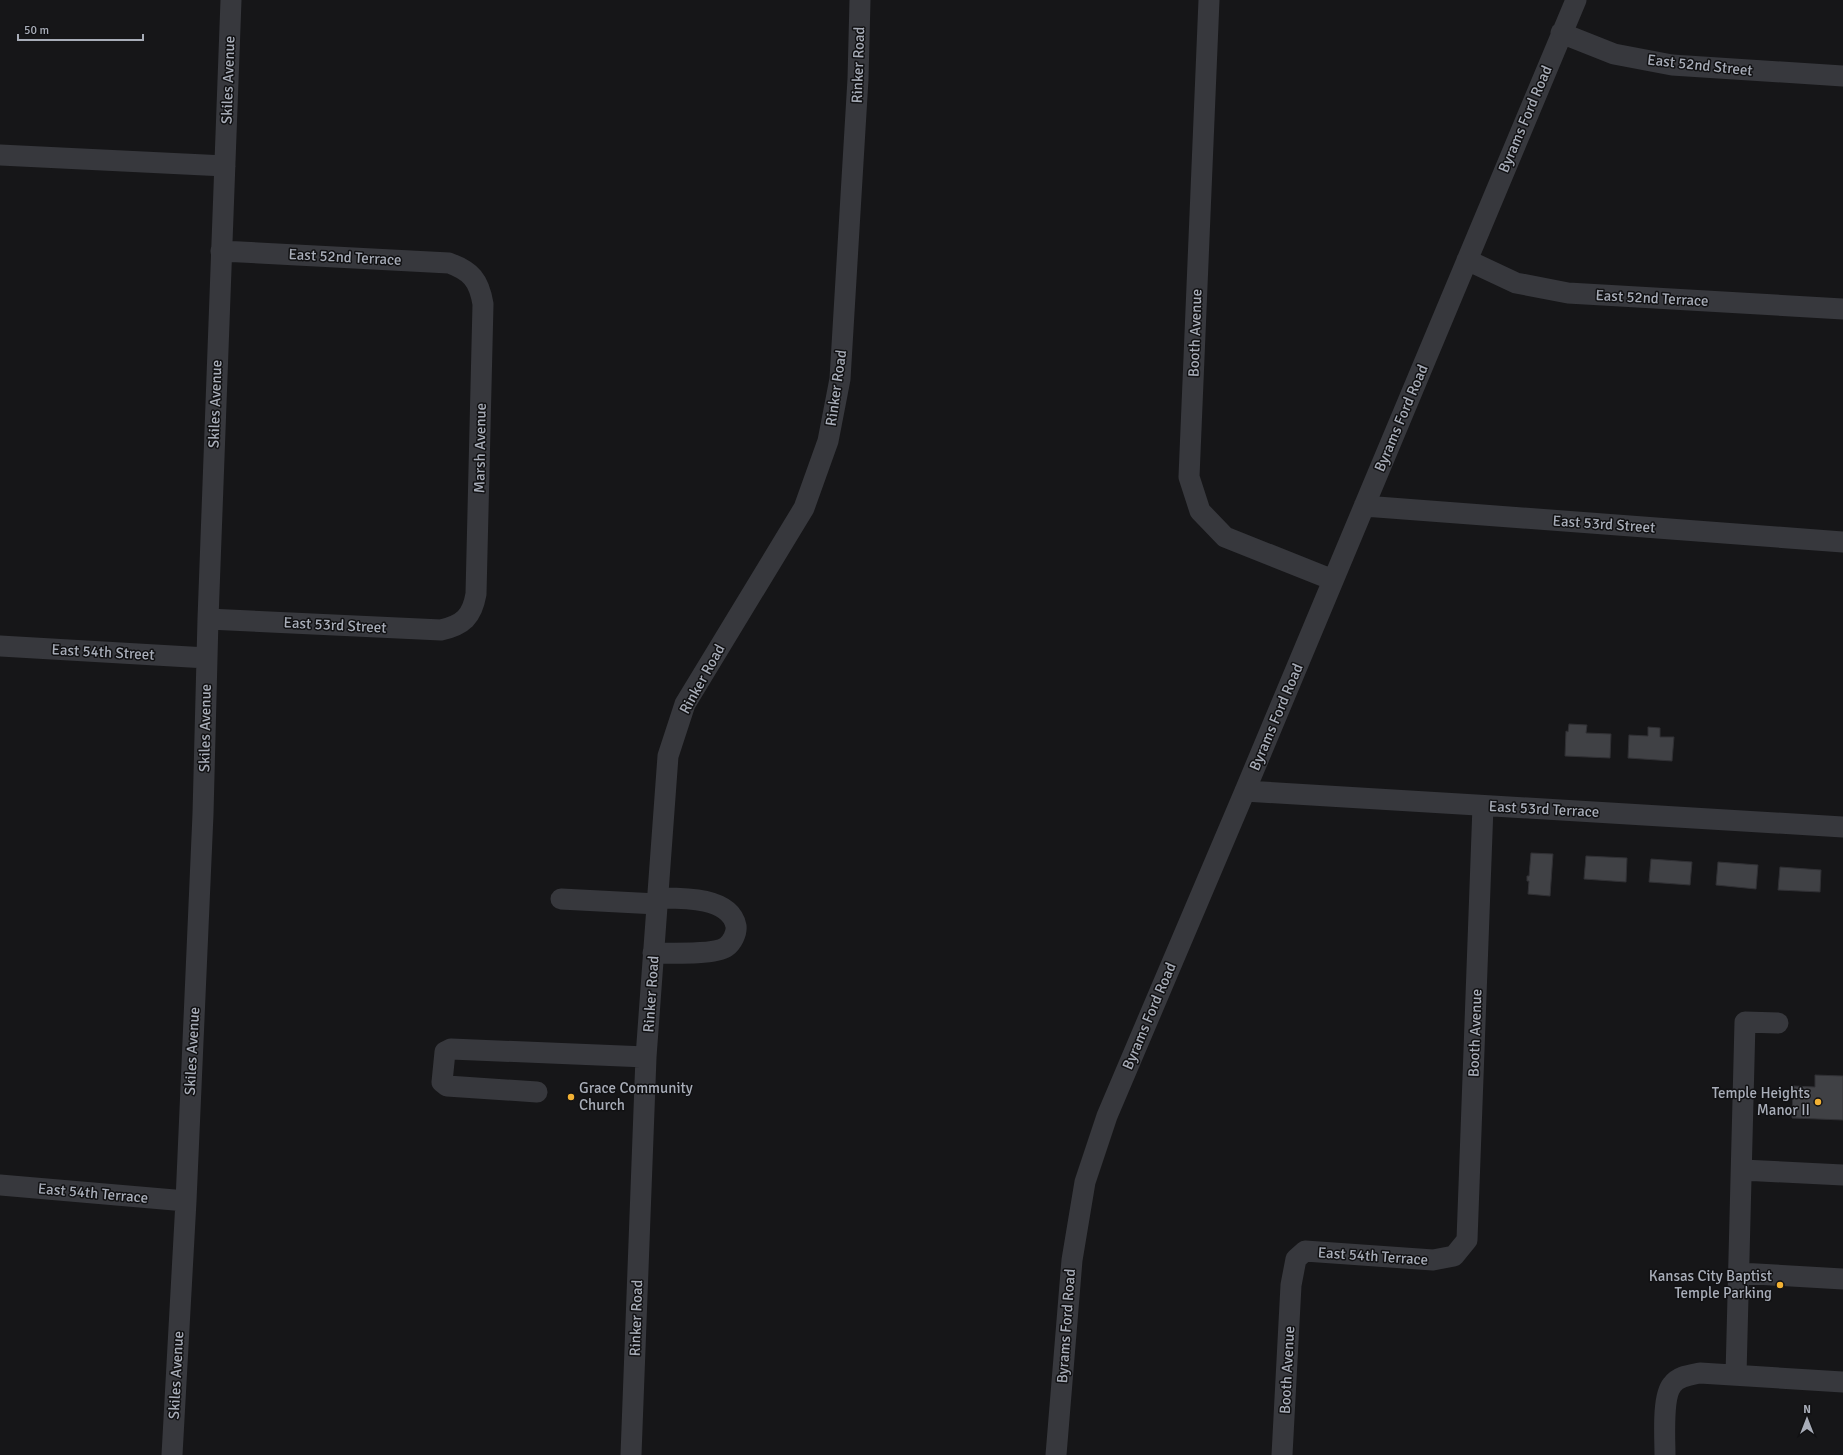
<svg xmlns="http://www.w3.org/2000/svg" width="1843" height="1455" viewBox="0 0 1843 1455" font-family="Signika,sans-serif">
<rect width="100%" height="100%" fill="#161618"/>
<path fill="#404145" stroke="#303034" d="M 1569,724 L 1587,725 L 1586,733 L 1611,734 L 1610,758 L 1565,756 L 1566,731 L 1568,732 Z
M 1648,727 L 1660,728 L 1660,737 L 1674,737 L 1672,761 L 1628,758 L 1629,735 L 1648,736 Z
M 1531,853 L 1553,854 L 1550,896 L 1528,894 L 1529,881 L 1527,881 L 1527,876 L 1529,876 Z
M 1586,856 L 1627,858 L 1626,882 L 1584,879 Z
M 1651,859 L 1692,862 L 1690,885 L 1649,882 Z
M 1718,862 L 1758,865 L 1756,889 L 1716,885 Z
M 1780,867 L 1821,870 L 1820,892 L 1778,890 Z
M 1815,1075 L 1843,1076 L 1843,1120 L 1792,1118 L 1793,1086 L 1815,1087 Z"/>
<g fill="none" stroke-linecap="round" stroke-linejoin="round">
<path stroke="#37383d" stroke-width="21" d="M 1209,0 L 1189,477 L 1200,511 L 1225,537 L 1333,580
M 1561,33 L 1614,54 L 1672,65 L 1843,76
M 0,155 L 225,166
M 1467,260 L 1516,283 L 1568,293 L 1843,309
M 1364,506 L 1843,542
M 208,619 L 441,630 C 463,625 472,617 476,594 L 483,304 C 479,280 471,271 449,263 L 221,251
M 0,646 L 207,658
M 1245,791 L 1843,827
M 561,899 L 657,904
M 653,953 C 669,953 715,955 726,947 C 732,943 737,933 736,926 C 730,896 679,898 657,898
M 537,1092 L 447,1086 L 442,1082 L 445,1052 L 451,1049 L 646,1057
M 1742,1170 L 1843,1175
M 0,1185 L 186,1201
M 1739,1273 L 1843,1279
M 1736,1375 L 1745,1022 L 1778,1023
M 172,1455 L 186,1201 L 203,814 L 208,619 L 231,0
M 631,1455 L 646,1057 L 668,756 L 685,704 L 804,508 L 828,441 L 840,379 L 858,79 L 860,0
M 1056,1455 L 1072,1260 L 1085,1182 L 1107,1116 L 1245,791 L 1576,0
M 1282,1455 L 1291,1285 L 1296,1259 L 1305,1251 L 1433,1260 L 1454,1256 L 1467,1240 L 1483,806
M 1665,1455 C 1665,1438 1662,1397 1672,1385 C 1678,1376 1690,1375 1700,1373 L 1843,1382"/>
</g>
<g fill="#f2b134" stroke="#111113" stroke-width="1.5">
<circle cx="571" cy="1097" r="4"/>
<circle cx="1818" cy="1102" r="4"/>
<circle cx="1780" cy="1285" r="4"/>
</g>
<g text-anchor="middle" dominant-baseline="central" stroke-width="3" stroke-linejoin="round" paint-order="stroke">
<g font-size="15" fill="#a8adb8" stroke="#111113">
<text transform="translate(858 65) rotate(-88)">Rinker Road</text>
<text transform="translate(1700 65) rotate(6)">East 52nd Street</text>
<text transform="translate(228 80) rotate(-88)">Skiles Avenue</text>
<text transform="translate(1525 119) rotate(-67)">Byrams Ford Road</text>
<text transform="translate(345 257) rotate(3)">East 52nd Terrace</text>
<text transform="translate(1652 298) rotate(3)">East 52nd Terrace</text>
<text transform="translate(1195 333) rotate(-88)">Booth Avenue</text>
<text transform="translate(836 388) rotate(-82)">Rinker Road</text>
<text transform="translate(215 404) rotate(-88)">Skiles Avenue</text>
<text transform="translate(1401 418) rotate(-67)">Byrams Ford Road</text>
<text transform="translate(480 448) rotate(-89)">Marsh Avenue</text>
<text transform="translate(1604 524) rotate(4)">East 53rd Street</text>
<text transform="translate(335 625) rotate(3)">East 53rd Street</text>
<text transform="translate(103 652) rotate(3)">East 54th Street</text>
<text transform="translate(702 679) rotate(-61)">Rinker Road</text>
<text transform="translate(1276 717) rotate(-67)">Byrams Ford Road</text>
<text transform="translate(205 728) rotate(-89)">Skiles Avenue</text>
<text transform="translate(1544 809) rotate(3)">East 53rd Terrace</text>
<text transform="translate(651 994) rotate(-86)">Rinker Road</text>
<text transform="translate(1149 1016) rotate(-67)">Byrams Ford Road</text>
<text transform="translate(1475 1033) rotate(-88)">Booth Avenue</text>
<text transform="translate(192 1051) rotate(-87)">Skiles Avenue</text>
<text transform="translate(93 1193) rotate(5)">East 54th Terrace</text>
<text transform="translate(1373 1256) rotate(4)">East 54th Terrace</text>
<text transform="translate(636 1318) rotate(-88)">Rinker Road</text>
<text transform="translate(1066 1326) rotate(-86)">Byrams Ford Road</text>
<text transform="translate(1287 1370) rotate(-87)">Booth Avenue</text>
<text transform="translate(176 1375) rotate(-87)">Skiles Avenue</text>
</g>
<g font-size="15" fill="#a8adb8" stroke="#111113" text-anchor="end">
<text x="579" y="1088" text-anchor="start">Grace Community<tspan x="579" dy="17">Church</tspan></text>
<text x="1810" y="1093">Temple Heights<tspan x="1810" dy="17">Manor II</tspan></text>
<text x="1772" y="1276">Kansas City Baptist<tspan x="1772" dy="17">Temple Parking</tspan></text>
</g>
</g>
<g transform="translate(1807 1419)" stroke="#111113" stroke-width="3" paint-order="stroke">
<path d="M0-3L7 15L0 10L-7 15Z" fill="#a8adb8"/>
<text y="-6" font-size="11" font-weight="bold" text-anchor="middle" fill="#a8adb8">N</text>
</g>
<path d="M18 34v6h125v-6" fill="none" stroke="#a8adb8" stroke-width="2"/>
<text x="24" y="34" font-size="12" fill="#a8adb8" stroke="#111113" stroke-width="3" paint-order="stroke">50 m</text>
</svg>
